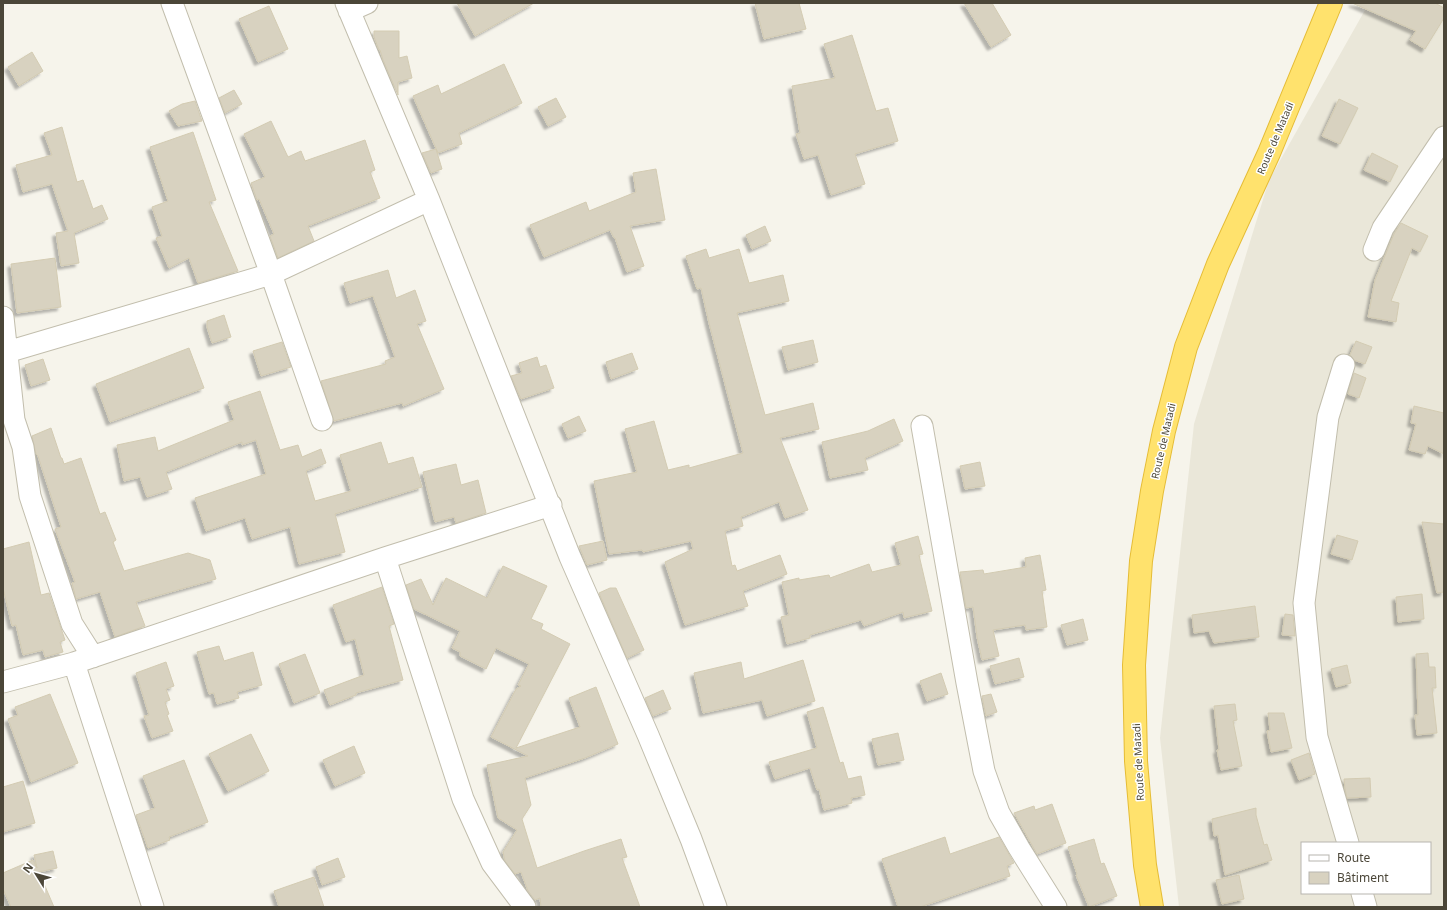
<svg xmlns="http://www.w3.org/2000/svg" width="1447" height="910" viewBox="0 0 1447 910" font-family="'Noto Sans',sans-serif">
<defs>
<filter id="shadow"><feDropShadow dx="-3.5" dy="3.5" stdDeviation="1" flood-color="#0004"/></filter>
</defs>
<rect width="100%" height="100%" fill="#f6f4eb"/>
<path fill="#eae7d9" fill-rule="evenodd" d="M 1369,3 L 1444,3 L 1444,907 L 1179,907 L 1160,738 L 1194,424 L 1269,180 ZM 1302,843 L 1430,843 L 1430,893 L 1302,893 Z"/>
<path fill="#d8d2c0" stroke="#d3cbb2" filter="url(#shadow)" d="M 457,3 L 534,3 L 475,36 Z
M 755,3 L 799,3 L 806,29 L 764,39 Z
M 964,3 L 992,3 L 1011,35 L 991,47 Z
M 1352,3 L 1435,3 L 1444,8 L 1444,18 L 1425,49 L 1410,40 L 1416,31 Z
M 269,6 L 288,49 L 258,62 L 239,19 Z
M 374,31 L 399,31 L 399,58 L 407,56 L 412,78 L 398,82 L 398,95 L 383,60 L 380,50 L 379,50 L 374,37 Z
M 852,35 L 876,111 L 888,108 L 898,141 L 855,154 L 865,184 L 831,195 L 818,155 L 804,159 L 796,134 L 800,133 L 792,86 L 835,78 L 824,44 Z
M 32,52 L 43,71 L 19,86 L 8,67 Z
M 504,64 L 522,103 L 459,133 L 462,144 L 438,153 L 413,96 L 438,85 L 441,94 Z
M 234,90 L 242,104 L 225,113 L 219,98 Z
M 556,98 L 566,117 L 548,126 L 538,107 Z
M 1339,99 L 1358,108 L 1340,144 L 1322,136 Z
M 195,101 L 202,121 L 178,126 L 169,111 L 182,104 Z
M 271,121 L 288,157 L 301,151 L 305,161 L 365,140 L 375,170 L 370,172 L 380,198 L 308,226 L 314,241 L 278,258 L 270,236 L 274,234 L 259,199 L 257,200 L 251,183 L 265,177 L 244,134 Z
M 62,127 L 77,182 L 83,180 L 93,209 L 102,205 L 108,219 L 74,233 L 79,263 L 61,266 L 56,233 L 68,231 L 52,184 L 23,192 L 16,165 L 52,155 L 44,133 Z
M 193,132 L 216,200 L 209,202 L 238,271 L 198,283 L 189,258 L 169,268 L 156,238 L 162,236 L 152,207 L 168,201 L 150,147 Z
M 436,149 L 442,169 L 431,173 L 422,153 Z
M 1372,153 L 1398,166 L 1390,182 L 1364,170 Z
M 656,169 L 665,220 L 630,226 L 644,266 L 627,272 L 615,238 L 614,238 L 610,230 L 544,257 L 530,225 L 586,202 L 589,211 L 636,192 L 633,173 Z
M 1401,223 L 1428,236 L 1420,252 L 1412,248 L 1391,301 L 1399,303 L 1396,322 L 1368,317 L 1375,280 L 1394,234 Z
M 765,226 L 771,241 L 752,249 L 746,235 Z
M 706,249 L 709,258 L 739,249 L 749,283 L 783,275 L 789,301 L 737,313 L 765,415 L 813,403 L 819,429 L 780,438 L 808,510 L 785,518 L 779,502 L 741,517 L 743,526 L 725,531 L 732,566 L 735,565 L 737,571 L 780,555 L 787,574 L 743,591 L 748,606 L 685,625 L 665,562 L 693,549 L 691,541 L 643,552 L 642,550 L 609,554 L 594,481 L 637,472 L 625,429 L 654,421 L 668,470 L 689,465 L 689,468 L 743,453 L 709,323 L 701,288 L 697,289 L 686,256 Z
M 55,258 L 61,307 L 17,313 L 11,264 Z
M 388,270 L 396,298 L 415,290 L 426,321 L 417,324 L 444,389 L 403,406 L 402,403 L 334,421 L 321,381 L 386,364 L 385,361 L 395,357 L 373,296 L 350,303 L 344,283 Z
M 224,315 L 231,337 L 212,343 L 207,327 L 207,321 Z
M 813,340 L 818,362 L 788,370 L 782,347 Z
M 1356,341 L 1372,347 L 1365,364 L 1354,360 L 1350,355 Z
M 282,342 L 291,367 L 261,376 L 253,351 Z
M 189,348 L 204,388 L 110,422 L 96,384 Z
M 632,353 L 638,369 L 611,379 L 606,362 Z
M 537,357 L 540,367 L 546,365 L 554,388 L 521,399 L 511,376 L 522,373 L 519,363 Z
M 43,359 L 50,380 L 31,386 L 25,365 Z
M 1354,373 L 1366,378 L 1359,398 L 1348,394 Z
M 260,391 L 280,450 L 298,445 L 302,457 L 321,449 L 326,463 L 306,471 L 315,501 L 351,491 L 340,455 L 381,442 L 388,464 L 413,457 L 422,487 L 335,514 L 345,552 L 299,564 L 290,527 L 252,539 L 245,518 L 206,531 L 195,498 L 266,474 L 256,440 L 242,445 L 242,442 L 166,472 L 172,489 L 147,497 L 140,477 L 124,481 L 117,445 L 155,437 L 158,451 L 234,420 L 228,402 Z
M 1414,406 L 1444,413 L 1444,454 L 1428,446 L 1425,454 L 1409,450 L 1416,424 L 1411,423 Z
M 579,416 L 586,431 L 568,438 L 562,424 Z
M 894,419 L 903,441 L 865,458 L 868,470 L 830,478 L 822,442 L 868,431 Z
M 51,428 L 61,458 L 62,458 L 64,464 L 81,458 L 100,514 L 105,512 L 116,540 L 113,542 L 124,571 L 188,553 L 210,560 L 216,579 L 136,602 L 145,626 L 115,637 L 100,592 L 76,599 L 72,583 L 75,582 L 55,529 L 61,527 L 38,456 L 36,454 L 32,436 Z
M 980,462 L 985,486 L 965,489 L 960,466 Z
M 456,464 L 461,485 L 478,480 L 486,513 L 456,523 L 454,517 L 435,522 L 423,472 Z
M 1422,522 L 1444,524 L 1444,592 L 1437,593 Z
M 1337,535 L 1358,541 L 1352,560 L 1331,554 Z
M 918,536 L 923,554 L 919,555 L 932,611 L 904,618 L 903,612 L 864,626 L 861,620 L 810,635 L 810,638 L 787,644 L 781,617 L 789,615 L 782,582 L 799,578 L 799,580 L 829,575 L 830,578 L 869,564 L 872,572 L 901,565 L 895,543 Z
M 603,541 L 607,560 L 587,565 L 579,546 Z
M 29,542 L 41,595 L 49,593 L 65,640 L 60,642 L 63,652 L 45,657 L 43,650 L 23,655 L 16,625 L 12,626 L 3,588 L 3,549 Z
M 1040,555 L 1046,590 L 1042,591 L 1047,627 L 1026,630 L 1025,625 L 993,630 L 999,656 L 982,660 L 977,637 L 973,607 L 966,608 L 960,572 L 983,570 L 984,574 L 1026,567 L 1025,558 Z
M 503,566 L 547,586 L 531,619 L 543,624 L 541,629 L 570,644 L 516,748 L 580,727 L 569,698 L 596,687 L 618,744 L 585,758 L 525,778 L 531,805 L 522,819 L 537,868 L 584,851 L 621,839 L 627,857 L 622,858 L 640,907 L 541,907 L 540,898 L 535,900 L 528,891 L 521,872 L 515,874 L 505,861 L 503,852 L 517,830 L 498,818 L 487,765 L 528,756 L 491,737 L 516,689 L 521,686 L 518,685 L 529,664 L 496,648 L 486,669 L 460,656 L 460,652 L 452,648 L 460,631 L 414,609 L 406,585 L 421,579 L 433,605 L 446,578 L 487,598 Z
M 382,587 L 394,624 L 389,626 L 403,680 L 356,693 L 356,695 L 330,705 L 324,690 L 364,675 L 355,639 L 346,642 L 333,605 Z
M 610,588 L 616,588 L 644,650 L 627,658 L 599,593 Z
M 1422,594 L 1424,619 L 1398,622 L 1396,597 Z
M 1255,606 L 1259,637 L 1214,643 L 1209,631 L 1194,633 L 1192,615 Z
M 1285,614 L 1293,615 L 1295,636 L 1282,635 Z
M 1083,619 L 1088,640 L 1067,645 L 1061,625 Z
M 219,646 L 224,661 L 253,652 L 262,685 L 237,692 L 239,698 L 217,704 L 214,693 L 209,694 L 197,652 Z
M 1428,653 L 1429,667 L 1435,667 L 1436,688 L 1432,688 L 1437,733 L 1417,735 L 1415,715 L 1418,715 L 1416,654 Z
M 305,654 L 320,693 L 294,703 L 279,664 Z
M 1019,658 L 1024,677 L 995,684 L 990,666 Z
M 803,660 L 815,701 L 767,716 L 762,700 L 703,713 L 694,673 L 741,662 L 744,679 Z
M 166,662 L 174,686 L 166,689 L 170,700 L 165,702 L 169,714 L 167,715 L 173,731 L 152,738 L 144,716 L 149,715 L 136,673 Z
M 1347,665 L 1351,683 L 1336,687 L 1331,669 Z
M 941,673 L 948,694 L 927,701 L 920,681 Z
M 663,690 L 671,709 L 653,716 L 645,698 Z
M 50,694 L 78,763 L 31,782 L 8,719 L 18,715 L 15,707 Z
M 991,694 L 997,712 L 986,716 L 982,696 Z
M 1235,704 L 1237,720 L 1233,721 L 1242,766 L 1221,770 L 1217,750 L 1219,750 L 1214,706 Z
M 823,707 L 840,763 L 843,762 L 848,779 L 861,776 L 865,795 L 851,798 L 852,803 L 824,810 L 819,789 L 817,790 L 810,768 L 775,779 L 769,762 L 817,748 L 807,712 Z
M 1268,713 L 1284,713 L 1292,748 L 1271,752 L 1267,731 L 1270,730 Z
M 898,733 L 904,760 L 878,765 L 872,739 Z
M 251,734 L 269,771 L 228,791 L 209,754 Z
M 354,746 L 365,773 L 335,786 L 323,760 Z
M 1309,753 L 1315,774 L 1299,780 L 1291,760 Z
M 184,760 L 208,822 L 169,837 L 170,840 L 148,848 L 136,815 L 155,808 L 143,776 Z
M 1370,778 L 1371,797 L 1347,798 L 1345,789 L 1344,779 Z
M 23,781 L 35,823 L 3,832 L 3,787 Z
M 1052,804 L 1066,843 L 1037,854 L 1014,813 L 1034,806 L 1035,810 Z
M 1256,808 L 1256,815 L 1264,845 L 1267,844 L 1272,860 L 1225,875 L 1218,835 L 1214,836 L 1212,819 Z
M 945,837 L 950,854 L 999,837 L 1014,863 L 1007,866 L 1010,876 L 920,907 L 898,907 L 882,859 Z
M 1094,839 L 1101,864 L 1104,863 L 1117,896 L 1089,907 L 1076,875 L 1077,874 L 1068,847 Z
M 53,851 L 57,868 L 39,872 L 54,907 L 11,907 L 3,889 L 3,873 L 33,860 L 37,868 L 34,855 Z
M 338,858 L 345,877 L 322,885 L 316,867 Z
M 1239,875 L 1244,899 L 1222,904 L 1216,880 Z
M 314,877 L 324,907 L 279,907 L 274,891 Z"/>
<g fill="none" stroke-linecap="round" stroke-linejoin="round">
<defs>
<path id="street" d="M 172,3 L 271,274 L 322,420
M 346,3 L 429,200 L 570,557 L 648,735 L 691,839 L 716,907
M 349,11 L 367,3
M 1374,250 L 1383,228 L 1444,137
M 3,317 L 14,420 L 23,447 L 30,496 L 72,624 L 93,657
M 7,352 L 271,274 L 429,200
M 1344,365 L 1328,417 L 1304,603 L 1317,737 L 1348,843
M 922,426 L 967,683 L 984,771 L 999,813 L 1019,848 L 1056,907
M 385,558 L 463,799 L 492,863 L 525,907
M 74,663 L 153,907
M 3,682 L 74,663 L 385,558 L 551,505
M 1362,893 L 1366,907"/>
<path id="highway" d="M 1152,907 L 1145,865 L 1136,761 L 1134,665 L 1141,561 L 1152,491 L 1164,431 L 1186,347 L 1218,264 L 1269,153 L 1331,3"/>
</defs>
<use href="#street" stroke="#c2bead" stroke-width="23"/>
<use href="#highway" stroke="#e5bc36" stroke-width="24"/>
<use href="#street" stroke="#fff" stroke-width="21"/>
<use href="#highway" stroke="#ffe26d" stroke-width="22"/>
</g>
<g text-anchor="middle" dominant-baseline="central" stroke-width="3" stroke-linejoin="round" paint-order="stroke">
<g font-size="10" fill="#4b4638" stroke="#fff">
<text transform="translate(1275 138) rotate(-67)">Route de Matadi</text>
<text transform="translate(1163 441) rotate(-77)">Route de Matadi</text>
<text transform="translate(1138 762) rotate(-93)">Route de Matadi</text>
</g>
</g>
<rect width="1447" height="910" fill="none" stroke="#4b4638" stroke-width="8"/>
<rect x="1301" y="842" width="130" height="52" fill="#ffffff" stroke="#b7b5af"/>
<rect x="1309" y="855" width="20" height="6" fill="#ffffff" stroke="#b7b5af"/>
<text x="1337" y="862" font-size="12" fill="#4b4638">Route</text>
<rect x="1309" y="872" width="20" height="12" fill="#d8d2c0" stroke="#b7b5af"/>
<text x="1337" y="882" font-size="12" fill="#4b4638">Bâtiment</text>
<g transform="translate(36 874) rotate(307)" stroke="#ffffff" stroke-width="3" paint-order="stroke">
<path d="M0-3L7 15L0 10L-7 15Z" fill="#4b4638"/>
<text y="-6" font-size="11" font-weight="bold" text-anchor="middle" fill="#4b4638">N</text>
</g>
</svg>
